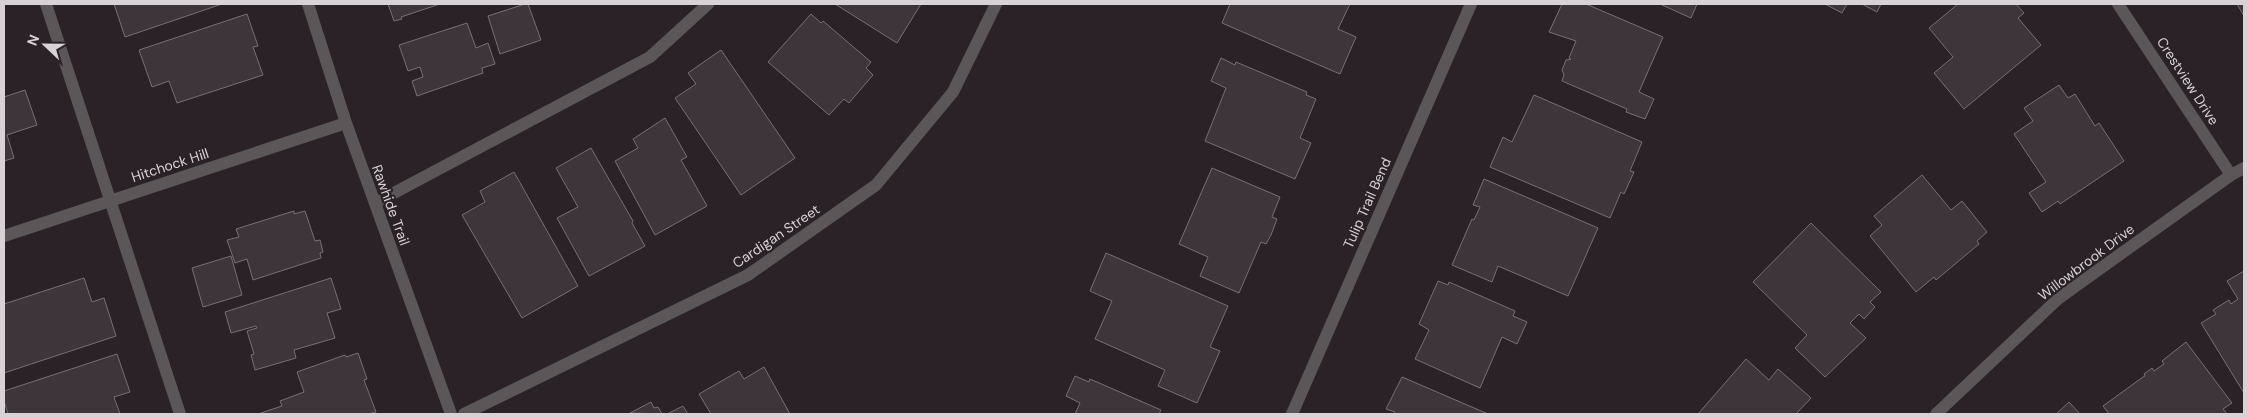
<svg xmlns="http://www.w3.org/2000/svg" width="2248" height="418" viewBox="0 0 2248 418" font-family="'DM Sans',sans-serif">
<rect width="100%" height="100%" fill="#2a2227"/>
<path fill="#3e353b" stroke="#786f75" d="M 114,4 L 222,4 L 125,37 Z
M 388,4 L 440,4 L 401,17 L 402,19 L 394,21 Z
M 525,4 L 528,4 L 541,40 L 500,54 L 488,16 Z
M 835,4 L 921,4 L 897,43 Z
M 1230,4 L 1350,4 L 1338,29 L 1356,37 L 1340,74 L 1222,23 Z
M 1562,4 L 1586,4 L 1663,37 L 1639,92 L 1654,99 L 1645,119 L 1626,112 L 1627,109 L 1562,81 L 1564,75 L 1562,70 L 1566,60 L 1571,59 L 1569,58 L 1576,41 L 1549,32 Z
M 1660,4 L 1697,4 L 1691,18 Z
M 1825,4 L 1847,4 L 1842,13 Z
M 1862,4 L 1881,4 L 1877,12 Z
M 1958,4 L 2016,4 L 2024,13 L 2018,18 L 2041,45 L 1964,109 L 1934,73 L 1953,57 L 1929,28 Z
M 2237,4 L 2244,4 L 2244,16 Z
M 247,14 L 258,46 L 253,47 L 263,75 L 177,103 L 169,81 L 152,87 L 139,50 Z
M 811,14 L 821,23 L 823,21 L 871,62 L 866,68 L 873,75 L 849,103 L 844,99 L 829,115 L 768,62 Z
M 467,23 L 476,48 L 488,43 L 495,64 L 482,68 L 483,73 L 417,96 L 412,81 L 423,77 L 420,67 L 408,71 L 399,45 Z
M 721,50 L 795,158 L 741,195 L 675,98 L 696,84 L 688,73 Z
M 1221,58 L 1235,65 L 1236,62 L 1307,92 L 1306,95 L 1316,99 L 1300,138 L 1311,143 L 1295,179 L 1205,141 L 1226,88 L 1211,81 Z
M 2059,85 L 2068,98 L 2075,94 L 2095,126 L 2099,123 L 2124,161 L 2060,204 L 2058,201 L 2042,212 L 2029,193 L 2046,182 L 2014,134 L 2033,121 L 2024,108 Z
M 25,90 L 37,125 L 7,135 L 14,158 L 4,161 L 4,97 Z
M 1534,95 L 1642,142 L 1630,171 L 1634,172 L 1624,194 L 1621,192 L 1610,218 L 1490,167 L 1503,137 L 1512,142 Z
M 665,118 L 687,157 L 681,160 L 707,206 L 655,235 L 615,161 L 638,148 L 633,139 Z
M 591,148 L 633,221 L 632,223 L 645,246 L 589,276 L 557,218 L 578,207 L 556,168 Z
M 1212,168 L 1280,197 L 1272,217 L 1277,219 L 1271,235 L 1266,244 L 1261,242 L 1239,293 L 1200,276 L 1208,257 L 1179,244 Z
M 514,172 L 578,286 L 522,318 L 462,215 L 485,202 L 480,191 Z
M 1922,175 L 1951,210 L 1962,201 L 1987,232 L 1977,241 L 1979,244 L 1936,280 L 1934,277 L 1916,292 L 1870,236 L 1882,225 L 1874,216 Z
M 1484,179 L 1598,228 L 1568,296 L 1498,266 L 1492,282 L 1452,265 L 1472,219 L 1474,220 L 1480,207 L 1473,205 Z
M 294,211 L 294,214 L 305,211 L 315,241 L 320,240 L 323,252 L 320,253 L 321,258 L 253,280 L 247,259 L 235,263 L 227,240 L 239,237 L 236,229 Z
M 1811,223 L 1881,292 L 1870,302 L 1875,307 L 1864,319 L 1859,314 L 1850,323 L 1866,338 L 1825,377 L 1795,348 L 1807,335 L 1753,282 Z
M 1106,253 L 1228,306 L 1210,347 L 1220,351 L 1197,403 L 1158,386 L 1165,370 L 1095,339 L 1112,301 L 1090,291 Z
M 231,256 L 242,295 L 203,307 L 192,268 Z
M 2244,271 L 2244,393 L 2201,323 L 2216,314 L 2213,310 L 2229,300 L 2231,304 L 2238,299 L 2227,281 Z
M 84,278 L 92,302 L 104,298 L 116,336 L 4,373 L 4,304 Z
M 331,278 L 341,309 L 327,313 L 335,338 L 294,350 L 296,358 L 255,370 L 251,355 L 254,354 L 247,331 L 257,328 L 256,326 L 231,333 L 225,312 Z
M 1438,281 L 1448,285 L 1449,282 L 1515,311 L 1513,316 L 1527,322 L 1517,344 L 1502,337 L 1480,388 L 1415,359 L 1429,330 L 1419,324 Z
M 2186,342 L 2232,403 L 2223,409 L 2227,414 L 2109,414 L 2103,406 L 2143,377 L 2145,376 L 2144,374 L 2152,368 L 2154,371 L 2164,364 L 2162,361 Z
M 358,353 L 367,379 L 364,380 L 376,412 L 368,414 L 258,414 L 282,406 L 280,401 L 304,392 L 297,372 L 345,355 L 346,357 Z
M 117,354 L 130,392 L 114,397 L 120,414 L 8,414 L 4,401 L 4,391 Z
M 1746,359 L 1769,380 L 1778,369 L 1811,398 L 1796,414 L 1698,414 Z
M 764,367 L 790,414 L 711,414 L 699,394 L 739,371 L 744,379 Z
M 1075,376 L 1089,382 L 1090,379 L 1161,410 L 1159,414 L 1075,414 L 1080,403 L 1066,396 Z
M 1402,377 L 1488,414 L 1394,414 L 1395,412 L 1386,409 Z
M 651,402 L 654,408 L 658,407 L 662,414 L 630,413 Z
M 2069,402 L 2080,414 L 2056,414 Z
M 683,406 L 688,414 L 667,414 Z"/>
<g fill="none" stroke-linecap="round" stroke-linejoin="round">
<path stroke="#5b5759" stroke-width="12" d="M 46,4 L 180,414
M 375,203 L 650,57 L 708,4"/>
<path stroke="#5b5759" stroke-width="12" d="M 308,4 L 346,123 L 451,414
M 2118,4 L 2231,175
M 4,236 L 346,123
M 464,414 L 748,275 L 876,185 L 953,92 L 996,4
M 1292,414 L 1471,4
M 1936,414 L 2059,298 L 2231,175 L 2244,168"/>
</g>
<g text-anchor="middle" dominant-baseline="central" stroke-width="4.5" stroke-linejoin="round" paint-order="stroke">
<g font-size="14" fill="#d8d2d6" stroke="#2a2227">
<text transform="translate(2188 81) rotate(57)">Crestview Drive</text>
<text transform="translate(170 165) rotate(-18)">Hitchock Hill</text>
<text transform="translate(1367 203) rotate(-66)">Tulip Trail Bend</text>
<text transform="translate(391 205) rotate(70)">Rawhide Trail</text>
<text transform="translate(776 236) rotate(-34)">Cardigan Street</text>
<text transform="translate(2086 262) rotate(-37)">Willowbrook Drive</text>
</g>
</g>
<rect width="2248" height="418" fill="none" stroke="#d8d2d6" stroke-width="10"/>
<g transform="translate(45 45) rotate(292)" stroke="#2a2227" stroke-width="4" paint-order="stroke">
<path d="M0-4L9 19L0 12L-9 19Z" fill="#d8d2d6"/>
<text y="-8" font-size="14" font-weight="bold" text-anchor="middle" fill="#d8d2d6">N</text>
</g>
</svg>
